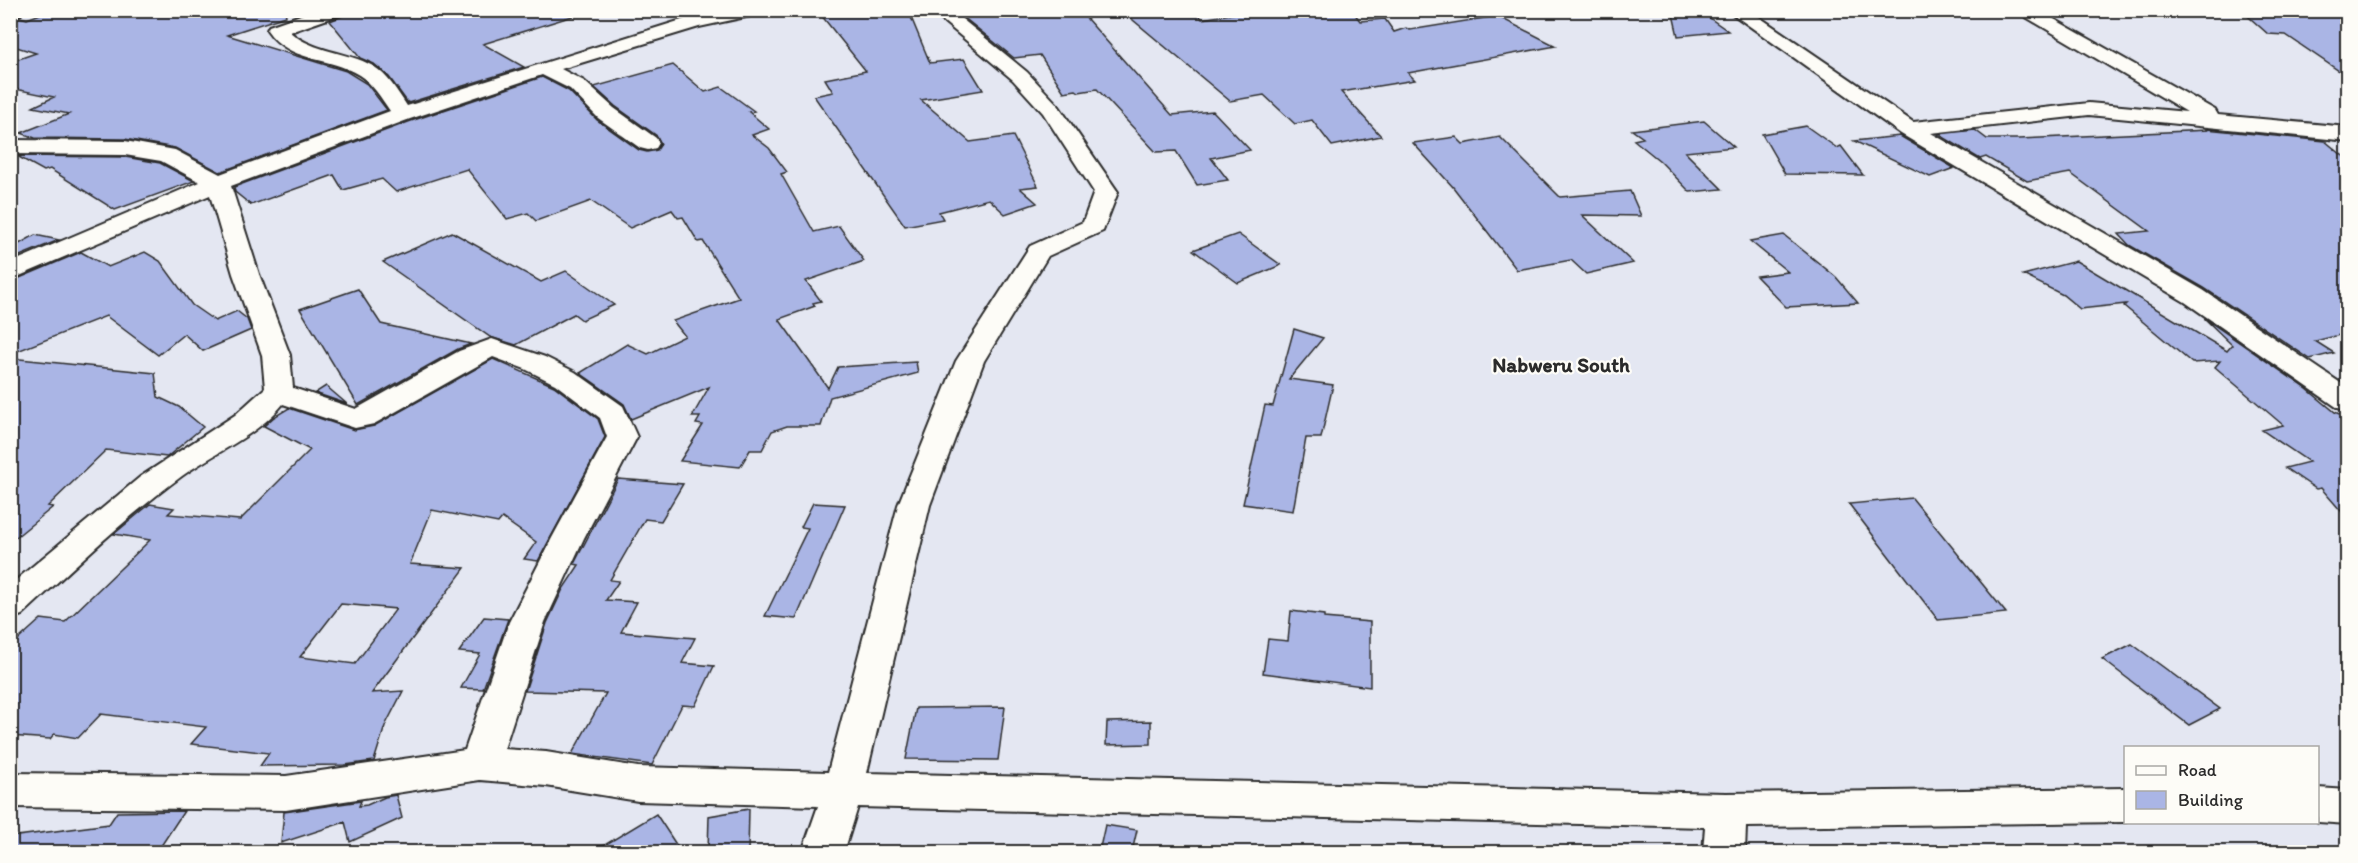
<svg xmlns="http://www.w3.org/2000/svg" width="2358" height="863" viewBox="0 0 2358 863" font-family="Itim,sans-serif">
<rect width="100%" height="100%" fill="#e4e7f2"/>
<filter id="ink" filterUnits="userSpaceOnUse"><feTurbulence type="fractalNoise" baseFrequency=".0167" numOctaves="2"/><feDisplacementMap in="SourceGraphic" scale="12" xChannelSelector="R" yChannelSelector="G"/><feConvolveMatrix kernelMatrix="1 2 1 2 8 2 1 2 1" color-interpolation-filters="sRGB"/></filter>
<g filter="url(#ink)">
<path fill="#aab5e5" stroke="#2b2b2b" stroke-width="1.5" fill-rule="evenodd" d="M 51,10 L 285,10 L 286,16 L 227,35 L 346,71 L 367,84 L 387,110 L 220,172 L 175,148 L 125,139 L 35,138 L 21,133 L 69,114 L 33,107 L 54,97 L 10,88 L 10,62 L 36,53 L 10,45 L 10,19 L 20,17 L 27,19 Z
M 346,10 L 572,10 L 573,16 L 483,44 L 524,67 L 408,103 L 389,77 L 374,64 L 360,58 L 330,21 L 343,16 Z
M 817,10 L 908,10 L 930,63 L 964,59 L 983,90 L 921,100 L 970,142 L 1013,136 L 1038,186 L 1020,188 L 1037,203 L 1005,214 L 989,199 L 939,212 L 943,219 L 905,226 L 814,96 L 833,92 L 825,79 L 866,71 Z
M 959,10 L 1079,10 L 1172,115 L 1213,111 L 1250,150 L 1211,158 L 1228,180 L 1197,185 L 1176,151 L 1156,152 L 1097,89 L 1079,92 L 1076,90 L 1064,92 L 1040,55 L 1014,58 L 962,16 Z
M 1121,10 L 1196,10 L 1202,19 L 1256,10 L 1352,10 L 1360,21 L 1385,19 L 1394,32 L 1406,28 L 1410,30 L 1497,16 L 1556,46 L 1408,73 L 1415,80 L 1341,92 L 1381,136 L 1332,146 L 1312,120 L 1295,124 L 1264,95 L 1230,101 Z
M 1672,10 L 1698,10 L 1728,31 L 1678,36 Z
M 2241,10 L 2348,10 L 2348,77 L 2286,35 L 2268,34 Z
M 673,65 L 705,92 L 721,87 L 754,111 L 749,112 L 769,129 L 752,135 L 769,148 L 787,172 L 781,174 L 814,232 L 839,226 L 864,261 L 806,281 L 821,301 L 813,303 L 815,306 L 779,319 L 828,388 L 838,367 L 916,362 L 918,373 L 830,397 L 821,426 L 787,426 L 772,431 L 762,450 L 750,450 L 740,467 L 680,461 L 703,425 L 696,424 L 700,417 L 692,417 L 709,387 L 631,419 L 624,404 L 580,373 L 627,344 L 648,354 L 685,336 L 673,321 L 739,298 L 703,241 L 698,242 L 683,217 L 678,218 L 672,210 L 630,228 L 591,201 L 536,221 L 528,213 L 507,219 L 467,169 L 396,192 L 382,179 L 343,190 L 334,175 L 251,205 L 235,192 L 234,187 L 411,121 L 542,77 L 569,91 L 597,120 L 639,150 L 647,152 L 657,150 L 661,144 L 657,136 L 615,106 L 594,87 Z
M 1704,121 L 1734,147 L 1685,152 L 1722,189 L 1690,192 L 1660,161 L 1634,140 L 1643,138 L 1632,130 Z
M 1806,126 L 1837,148 L 1841,146 L 1863,175 L 1785,174 L 1762,134 Z
M 2206,129 L 2325,141 L 2348,160 L 2348,333 L 2315,341 L 2334,353 L 2310,359 L 2204,288 L 2129,245 L 2119,234 L 2149,231 L 2070,173 L 2027,181 L 1986,157 L 1980,159 L 1938,134 L 1975,130 L 1987,139 L 2019,139 L 2207,130 Z
M 1900,136 L 1954,168 L 1930,177 L 1854,141 Z
M 1456,137 L 1463,144 L 1500,137 L 1560,197 L 1630,191 L 1641,216 L 1582,215 L 1633,263 L 1586,274 L 1571,260 L 1517,270 L 1453,187 L 1413,143 Z
M 17,156 L 125,157 L 160,163 L 194,181 L 115,210 L 50,169 L 44,171 Z
M 452,232 L 541,282 L 566,271 L 614,305 L 582,320 L 574,314 L 516,345 L 490,337 L 383,262 Z
M 1238,234 L 1281,265 L 1238,283 L 1193,250 Z
M 35,235 L 59,240 L 10,260 L 10,249 Z
M 1784,235 L 1836,277 L 1858,303 L 1786,307 L 1756,276 L 1788,272 L 1750,241 Z
M 81,252 L 108,267 L 145,252 L 160,261 L 192,305 L 215,321 L 237,311 L 247,319 L 251,330 L 203,351 L 184,334 L 158,355 L 106,316 L 10,354 L 10,282 Z
M 2076,261 L 2227,351 L 2232,345 L 2204,318 L 2307,389 L 2335,412 L 2348,418 L 2348,519 L 2321,488 L 2316,489 L 2285,468 L 2309,462 L 2262,430 L 2283,425 L 2215,367 L 2220,361 L 2192,363 L 2124,306 L 2126,304 L 2080,309 L 2063,295 L 2023,275 Z
M 358,289 L 381,324 L 471,344 L 458,349 L 358,405 L 300,309 Z
M 1294,329 L 1323,338 L 1289,379 L 1333,385 L 1321,438 L 1306,438 L 1293,511 L 1243,504 L 1265,405 L 1273,406 Z
M 10,358 L 155,373 L 158,397 L 179,407 L 203,427 L 167,457 L 106,450 L 48,506 L 53,507 L 10,542 Z
M 493,359 L 554,386 L 598,419 L 605,437 L 538,561 L 524,559 L 536,542 L 502,518 L 498,523 L 432,510 L 410,564 L 465,568 L 372,693 L 403,691 L 385,726 L 374,761 L 345,765 L 260,766 L 269,753 L 191,744 L 206,727 L 101,714 L 78,738 L 54,734 L 50,739 L 10,736 L 10,647 L 41,619 L 65,622 L 150,540 L 114,534 L 150,504 L 174,508 L 168,514 L 240,520 L 310,450 L 264,426 L 274,417 L 289,408 L 354,430 L 374,426 ZM 341,604 L 396,609 L 355,664 L 300,657 Z
M 326,386 L 347,404 L 315,393 Z
M 618,479 L 683,484 L 661,521 L 645,519 L 610,580 L 619,581 L 606,600 L 637,602 L 621,632 L 695,638 L 682,663 L 714,666 L 695,706 L 682,705 L 652,765 L 572,754 L 606,693 L 525,691 L 547,623 L 563,589 L 579,565 L 574,564 Z
M 1912,498 L 2006,613 L 1938,620 L 1849,504 Z
M 813,503 L 845,505 L 796,619 L 765,616 L 808,528 L 801,527 Z
M 1291,611 L 1324,615 L 1324,618 L 1370,622 L 1370,687 L 1263,673 L 1268,639 L 1288,641 Z
M 484,617 L 508,619 L 483,689 L 461,688 L 480,654 L 459,652 Z
M 2132,644 L 2220,709 L 2189,725 L 2102,659 Z
M 1005,707 L 998,760 L 906,759 L 916,708 Z
M 1151,721 L 1151,744 L 1106,745 L 1107,722 Z
M 396,795 L 402,818 L 350,842 L 345,822 L 281,843 L 284,812 L 361,801 L 359,806 L 367,805 L 385,797 Z
M 749,809 L 748,852 L 708,852 L 709,816 Z
M 184,811 L 157,852 L 10,852 L 10,837 L 109,824 L 117,812 Z
M 656,814 L 681,852 L 593,852 Z
M 1105,825 L 1137,830 L 1132,852 L 1099,852 Z"/>
<g fill="none" stroke-linecap="round" stroke-linejoin="round">
<defs>
<path id="minor" d="M 10,10 L 23,10 L 21,14 L 10,17 Z
M 315,10 L 344,10 L 342,14 L 290,32 C 315,53 346,51 373,66 C 388,75 397,91 407,106 L 688,18 L 724,10 L 762,10 L 760,14 L 699,27 L 561,69 L 584,81 L 614,108 L 656,138 L 659,143 L 656,148 L 648,150 L 640,148 L 598,118 L 570,89 L 542,75 L 410,119 L 231,186 L 259,274 L 290,355 L 293,388 L 356,409 L 459,351 L 492,339 L 545,357 L 575,372 L 623,406 L 637,437 L 584,538 L 545,622 L 504,749 L 546,752 L 638,767 L 828,772 L 898,505 L 956,361 L 1030,246 L 1083,222 L 1094,192 L 1043,113 L 1013,80 L 930,10 L 951,10 L 1027,72 L 1058,105 L 1118,192 L 1103,231 L 1048,256 L 984,361 L 930,505 L 867,773 L 1726,793 L 2126,788 L 2126,822 L 1746,827 L 1745,852 L 1703,852 L 1705,827 L 858,807 L 844,852 L 802,852 L 818,806 L 638,801 L 546,786 L 480,780 L 286,810 L 10,807 L 10,773 L 286,776 L 465,750 L 509,622 L 552,538 L 607,437 L 600,418 L 555,384 L 525,369 L 493,357 L 374,424 L 355,428 L 283,404 C 257,436 215,452 182,476 C 125,518 74,567 22,615 L 10,619 L 10,585 L 140,477 L 235,415 L 265,388 L 262,355 L 233,274 L 210,195 L 10,280 L 10,263 L 200,182 L 161,161 L 125,155 L 10,154 L 10,140 L 125,141 L 175,150 L 220,174 L 390,111 C 381,98 373,84 359,75 C 329,56 289,63 267,30 L 269,26 Z
M 1727,10 L 1749,10 L 1913,122 L 2089,103 L 2187,112 L 2014,10 L 2038,10 L 2215,110 L 2218,115 L 2348,127 L 2348,141 L 2089,115 L 1931,133 L 2203,290 L 2348,388 L 2348,411 L 2338,408 L 2185,302 L 1901,134 Z
M 2318,788 L 2348,790 L 2348,824 L 2318,822 Z"/>
</defs>
<use href="#minor" stroke="#2b2b2b" stroke-width="4"/>
<use href="#minor" fill="#fdfcf7" fill-rule="evenodd"/>
</g>
</g>
<g text-anchor="middle" dominant-baseline="central" stroke-width="4.5" stroke-linejoin="round" paint-order="stroke">
<g font-size="21" font-weight="bold" fill="#2b2b2b" stroke="#fdfcf7">
<text x="1561" y="364">Nabweru South</text>
</g>
</g>
<rect width="2358" height="863" fill="none" stroke="#fdfcf7" stroke-width="36"/>
<rect x="18" y="18" width="2322" height="827" fill="none" stroke="#2b2b2b" stroke-width="2" filter="url(#ink)"/>
<rect x="2124" y="746" width="195" height="78" fill="#fdfcf7" stroke="#a9a8a5" stroke-width="1.5"/>
<rect x="2136" y="766" width="30" height="9" fill="#fdfcf7" stroke="#a9a8a5" stroke-width="1.5"/>
<text x="2178" y="776" font-size="18" fill="#2b2b2b">Road</text>
<rect x="2136" y="791" width="30" height="18" fill="#aab5e5" stroke="#a9a8a5" stroke-width="1.5"/>
<text x="2178" y="806" font-size="18" fill="#2b2b2b">Building</text>
</svg>
